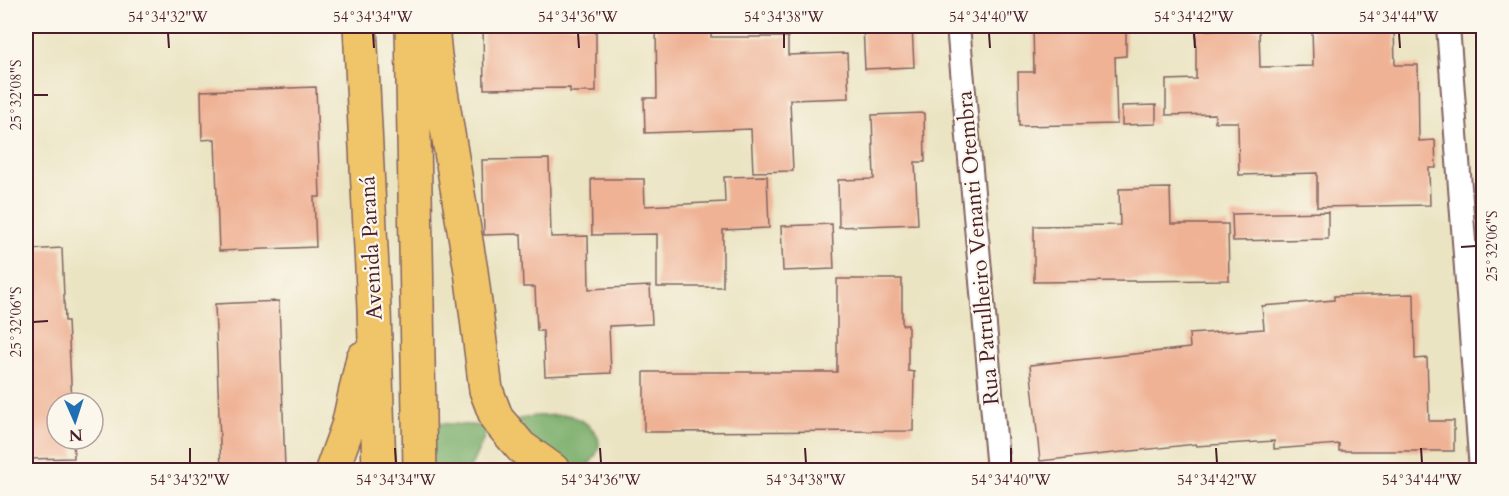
<svg xmlns="http://www.w3.org/2000/svg" width="1509" height="496" viewBox="0 0 1509 496" font-family="Cardo,serif">
<rect width="100%" height="100%" fill="#fbf7ec"/>
<filter id="ink" filterUnits="userSpaceOnUse"><feTurbulence type="fractalNoise" baseFrequency=".0167" numOctaves="2"/><feDisplacementMap in="SourceGraphic" scale="12" xChannelSelector="R" yChannelSelector="G"/><feConvolveMatrix kernelMatrix="1 2 1 2 8 2 1 2 1" color-interpolation-filters="sRGB"/></filter>
<filter id="wash" filterUnits="userSpaceOnUse"><feTurbulence type="fractalNoise" baseFrequency=".008" numOctaves="4" result="noise"/><feDisplacementMap in="SourceGraphic" scale="24" xChannelSelector="R" yChannelSelector="G"/><feGaussianBlur stdDeviation="1.35" result="paint"/><feColorMatrix in="noise" values="0 0 0 0 0 0 0 0 0 0 0 0 0 0 0 0 0 1.4 0 .05"/><feComposite in="paint" operator="in"/></filter>
<g filter="url(#wash)">
<rect width="100%" height="100%" fill="#ebe4c3"/>
<path fill="#7aae6a" stroke="#62664a" stroke-width="1.5" d="M 568,415 C 581,419 599,429 599,444 C 599,454 590,463 584,470 L 509,470 L 515,462 L 515,420 L 535,416 Z
M 434,423 L 485,426 L 485,436 L 469,470 L 426,470 Z"/>
<g id="blocks">
<path fill="#efb295" d="M 483,26 L 596,26 L 596,92 L 570,92 L 570,88 L 484,89 Z
M 656,26 L 711,26 L 711,37 L 788,37 L 788,55 L 847,53 L 849,98 L 790,100 L 793,171 L 753,172 L 751,129 L 645,133 L 644,98 L 657,98 Z
M 863,26 L 912,26 L 914,67 L 865,69 Z
M 1033,26 L 1126,26 L 1126,56 L 1115,57 L 1117,124 L 1019,126 L 1018,72 L 1034,72 Z
M 1312,26 L 1394,26 L 1395,65 L 1418,65 L 1419,141 L 1435,140 L 1436,168 L 1429,168 L 1430,205 L 1317,207 L 1317,173 L 1239,175 L 1238,122 L 1215,122 L 1215,114 L 1166,115 L 1166,80 L 1196,79 L 1196,30 L 1259,29 L 1260,67 L 1313,66 Z
M 316,87 L 320,197 L 314,197 L 316,247 L 219,251 L 215,139 L 202,140 L 201,91 Z
M 1156,105 L 1156,124 L 1122,125 L 1122,106 Z
M 924,113 L 925,162 L 915,162 L 918,224 L 839,227 L 838,180 L 874,179 L 872,115 Z
M 549,159 L 551,237 L 588,236 L 589,289 L 650,286 L 652,324 L 609,326 L 611,373 L 545,376 L 543,331 L 537,331 L 535,287 L 523,287 L 521,234 L 484,235 L 482,160 Z
M 767,176 L 769,228 L 723,230 L 723,287 L 657,287 L 657,234 L 592,235 L 591,179 L 644,179 L 645,206 L 725,202 L 724,177 Z
M 1170,188 L 1171,224 L 1228,224 L 1229,280 L 1034,282 L 1034,226 L 1120,225 L 1119,189 Z
M 1328,212 L 1328,239 L 1233,241 L 1232,214 Z
M 832,224 L 834,269 L 783,271 L 781,226 Z
M 62,248 L 65,321 L 68,321 L 72,403 L 57,403 L 57,439 L 73,439 L 74,458 L 26,459 L 26,250 Z
M 837,279 L 902,279 L 902,325 L 908,325 L 908,371 L 914,372 L 913,431 L 644,432 L 644,372 L 837,372 Z
M 1414,294 L 1415,359 L 1427,358 L 1429,421 L 1454,421 L 1454,451 L 1339,451 L 1339,444 L 1274,449 L 1274,441 L 1196,446 L 1196,444 L 1040,461 L 1030,365 L 1190,348 L 1189,334 L 1264,329 L 1262,306 L 1334,300 L 1334,296 Z
M 279,301 L 285,468 L 221,471 L 215,304 Z"/>
</g>
</g>
<g filter="url(#ink)">
<use href="#blocks" fill-opacity="0" stroke="#826460" stroke-width="1.5"/>
<g fill="none" stroke-linecap="round" stroke-linejoin="round">
<defs>
<path id="street" d="M 958,26 L 998,470
M 1448,26 L 1481,470"/>
<path id="primary" d="M 360,26 L 374,309 L 379,470
M 412,26 L 420,470
M 432,26 L 435,56 L 471,271 L 486,390 L 497,419 L 521,447 L 553,470
M 332,470 L 348,426 L 363,358"/>
</defs>
<use href="#street" stroke="#826460" stroke-width="26"/>
<use href="#primary" stroke="#826460" stroke-width="36"/>
<use href="#street" stroke="#fff" stroke-width="22"/>
<use href="#primary" stroke="#f0c469" stroke-width="33"/>
</g>
</g>
<path fill="none" stroke="#4a1f2b" stroke-width="2" d="M 168,33 L 169,48M 373,33 L 374,48M 578,33 L 579,48M 784,33 L 784,48M 989,33 L 990,48M 1194,33 L 1195,48M 1399,33 L 1400,48M 33,95 L 48,95M 1461,247 L 1476,246M 33,322 L 48,321M 190,448 L 190,463M 395,448 L 396,463M 600,448 L 601,463M 805,448 L 806,463M 1011,448 L 1011,463M 1216,448 L 1217,463M 1421,448 L 1422,463"/>
<g text-anchor="middle" dominant-baseline="central" stroke-width="4.5" stroke-linejoin="round" paint-order="stroke">
<g font-size="22" fill="#4a1f2b" stroke="#fbf7ec">
<text transform="translate(371 248) rotate(-93)">Avenida Paraná</text>
<text transform="translate(978 248) rotate(-95)">Rua Patrulheiro Venanti Otembra</text>
</g>
</g>
<rect width="1509" height="496" fill="none" stroke="#fbf7ec" stroke-width="66"/>
<g transform="translate(75 421) rotate(177)"><circle r="28" fill="#fbf7ec" stroke="#b4a19f" stroke-width="1.5"/>
<path d="M0-4.5L10 22L0 15L-10 22Z" fill="#1f6fb2"/>
<text y="-9" font-size="16" font-weight="bold" text-anchor="middle" fill="#4a1f2b">N</text>
</g>
<rect x="33" y="33" width="1443" height="430" fill="none" stroke="#4a1f2b" stroke-width="2"/>
<g font-size="15" text-anchor="middle" fill="#4a1f2b">
<text x="168" y="22">54°34'32"W</text>
<text x="373" y="22">54°34'34"W</text>
<text x="578" y="22">54°34'36"W</text>
<text x="784" y="22">54°34'38"W</text>
<text x="989" y="22">54°34'40"W</text>
<text x="1194" y="22">54°34'42"W</text>
<text x="1399" y="22">54°34'44"W</text>
<text transform="translate(16 95) rotate(-90)" y="5">25°32'08"S</text>
<text transform="translate(1492 246) rotate(-90)" y="5">25°32'06"S</text>
<text transform="translate(16 322) rotate(-90)" y="5">25°32'06"S</text>
<text x="190" y="485">54°34'32"W</text>
<text x="396" y="485">54°34'34"W</text>
<text x="601" y="485">54°34'36"W</text>
<text x="806" y="485">54°34'38"W</text>
<text x="1011" y="485">54°34'40"W</text>
<text x="1217" y="485">54°34'42"W</text>
<text x="1422" y="485">54°34'44"W</text>
</g>
</svg>
